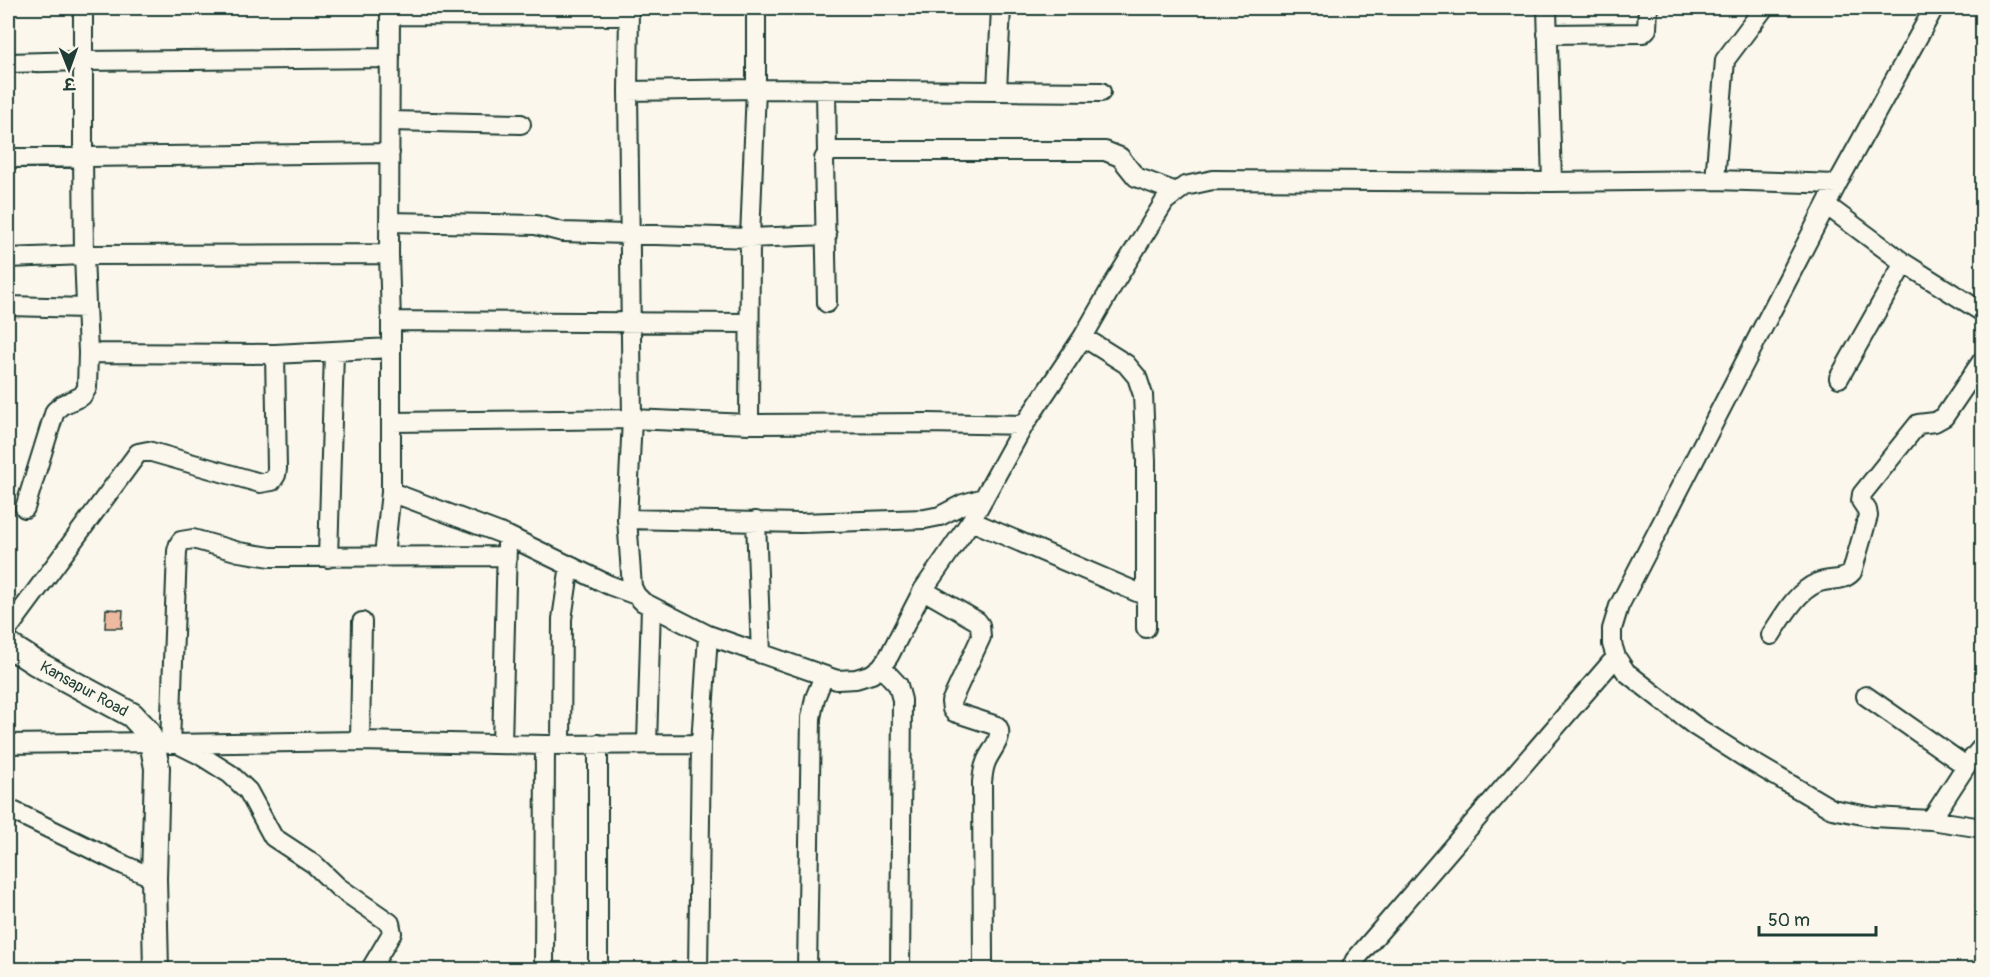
<svg xmlns="http://www.w3.org/2000/svg" width="1990" height="977" viewBox="0 0 1990 977" font-family="Pangolin,'Playpen Sans Deva',sans-serif">
<rect width="100%" height="100%" fill="#fbf7ec"/>
<filter id="ink" filterUnits="userSpaceOnUse"><feTurbulence type="fractalNoise" baseFrequency=".0167" numOctaves="2"/><feDisplacementMap in="SourceGraphic" scale="12" xChannelSelector="R" yChannelSelector="G"/><feConvolveMatrix kernelMatrix="1 2 1 2 8 2 1 2 1" color-interpolation-filters="sRGB"/></filter>
<g filter="url(#ink)">
<path fill="#edb9a0" stroke="#1f3d34" stroke-width="1.5" d="M 106,609 L 123,610 L 122,628 L 105,628 Z"/>
<g fill="none" stroke-linecap="round" stroke-linejoin="round">
<defs>
<path id="street" d="M 629,8 L 628,91 L 632,419 L 627,519 L 632,587 L 636,595 L 643,602 L 708,635 L 701,744 L 698,970
M 1547,8 L 1552,182
M 1934,8 L 1837,184 L 1619,606 L 1612,629 L 1612,644 L 1616,657 L 1626,672 L 1695,726 L 1747,759 L 1832,809 L 1873,817 L 1931,820 L 1982,828
M 391,15 L 629,16
M 1547,34 L 1643,33 L 1647,29 L 1648,8
M 8,63 L 84,61 L 390,58
M 826,89 L 827,154
M 997,90 L 1001,8
M 628,91 L 756,89 L 1101,92
M 391,121 L 521,124
M 8,158 L 390,153
M 1715,180 L 1725,60 L 1764,8
M 1826,205 L 1904,263 L 1982,312
M 389,222 L 536,225 L 563,232 L 750,238 L 827,235
M 8,258 L 84,255 L 389,254
M 827,303 L 824,159 L 827,154 L 831,151 L 1105,151 L 1120,157 L 1136,177 L 1176,192
M 8,306 L 86,308
M 391,321 L 749,323
M 1083,337 L 1126,364 L 1137,377 L 1143,395 L 1146,461 L 1146,628
M 88,353 L 275,354 L 391,348
M 1839,378 L 1904,263
M 392,422 L 632,419 L 749,424 L 929,423 L 1024,425
M 749,424 L 750,238 L 756,89 L 756,8
M 391,492 L 508,536 L 609,585 L 636,595
M 25,508 L 55,411 L 62,405 L 82,396 L 87,388 L 88,353 L 84,255 L 83,156 L 83,8
M 627,519 L 800,523 L 925,519 L 940,516 L 963,504 L 984,498
M 756,521 L 761,654
M 971,521 L 1146,596
M 384,556 L 391,492 L 391,321 L 389,254 L 390,8
M 328,558 L 334,352
M 923,590 L 977,621 L 980,625 L 981,637 L 951,702 L 952,709 L 954,712 L 997,726 C 1005,737 990,751 986,762 C 983,769 983,775 982,782 L 983,961 L 981,970
M 8,629 L 138,453 L 148,451 L 260,483 L 272,481 L 276,475 L 277,469 L 275,354
M 708,635 L 837,680 L 856,679 L 872,674 L 881,667 L 889,656 L 923,590 L 971,521 L 1024,425 L 1083,337 L 1114,283 L 1165,201 L 1185,186 L 1213,180 L 1552,182 L 1715,180 L 1837,184
M 1771,635 C 1783,617 1796,592 1817,583 C 1829,577 1842,583 1852,572 L 1868,516 L 1867,510 L 1861,501 L 1862,494 L 1918,424 L 1935,422 L 1944,417 L 1982,361
M 881,667 L 898,685 L 902,700 L 900,970
M 1866,696 L 1966,766
M 360,741 L 362,622
M 8,744 L 152,742 L 170,744 L 360,741 L 545,745 L 701,744
M 170,744 L 177,551 L 179,544 L 181,541 L 193,539 L 239,552 L 271,557 L 506,556
M 502,744 L 507,544
M 561,744 L 562,619 L 570,565
M 598,744 L 598,970
M 647,744 L 651,606
M 180,745 L 200,755 L 230,774 L 248,791 L 273,837 L 314,864 L 338,887 L 390,923 L 392,933 L 370,970
M 9,809 L 124,865 L 154,878
M 1931,820 L 1966,766 L 1982,747
M 544,970 L 545,745
M 807,970 L 811,718 L 815,698 L 824,676
M 1350,970 L 1355,960 L 1616,657"/>
<path id="secondary" d="M 8,645 L 36,663 L 132,715 L 146,730 L 152,742 L 157,768 L 154,878 L 156,970"/>
</defs>
<use href="#street" stroke="#1f3d34" stroke-width="22"/>
<use href="#secondary" stroke="#1f3d34" stroke-width="28"/>
<use href="#street" stroke="#fbf7ec" stroke-width="18"/>
<use href="#secondary" stroke="#fbf7ec" stroke-width="24"/>
</g>
</g>
<g text-anchor="middle" dominant-baseline="central" stroke-width="4.5" stroke-linejoin="round" paint-order="stroke">
<g font-size="16" fill="#1f3d34" stroke="#fbf7ec">
<text transform="translate(84 689) rotate(29)">Kansapur Road</text>
</g>
</g>
<rect width="1990" height="977" fill="none" stroke="#fbf7ec" stroke-width="30"/>
<rect x="15" y="15" width="1960" height="947" fill="none" stroke="#1f3d34" stroke-width="2" filter="url(#ink)"/>
<g transform="translate(69 69) rotate(179)" stroke="#fbf7ec" stroke-width="4.5" paint-order="stroke">
<path d="M0-4.5L10 22L0 15L-10 22Z" fill="#1f3d34"/>
<text y="-9" font-size="16" font-weight="bold" text-anchor="middle" fill="#1f3d34">उ</text>
</g>
<path d="M1759 926v9h117v-9" fill="none" stroke="#1f3d34" stroke-width="3"/>
<text x="1768" y="926" font-size="18" fill="#1f3d34" stroke="#fbf7ec" stroke-width="4.5" paint-order="stroke">50 m</text>
</svg>
